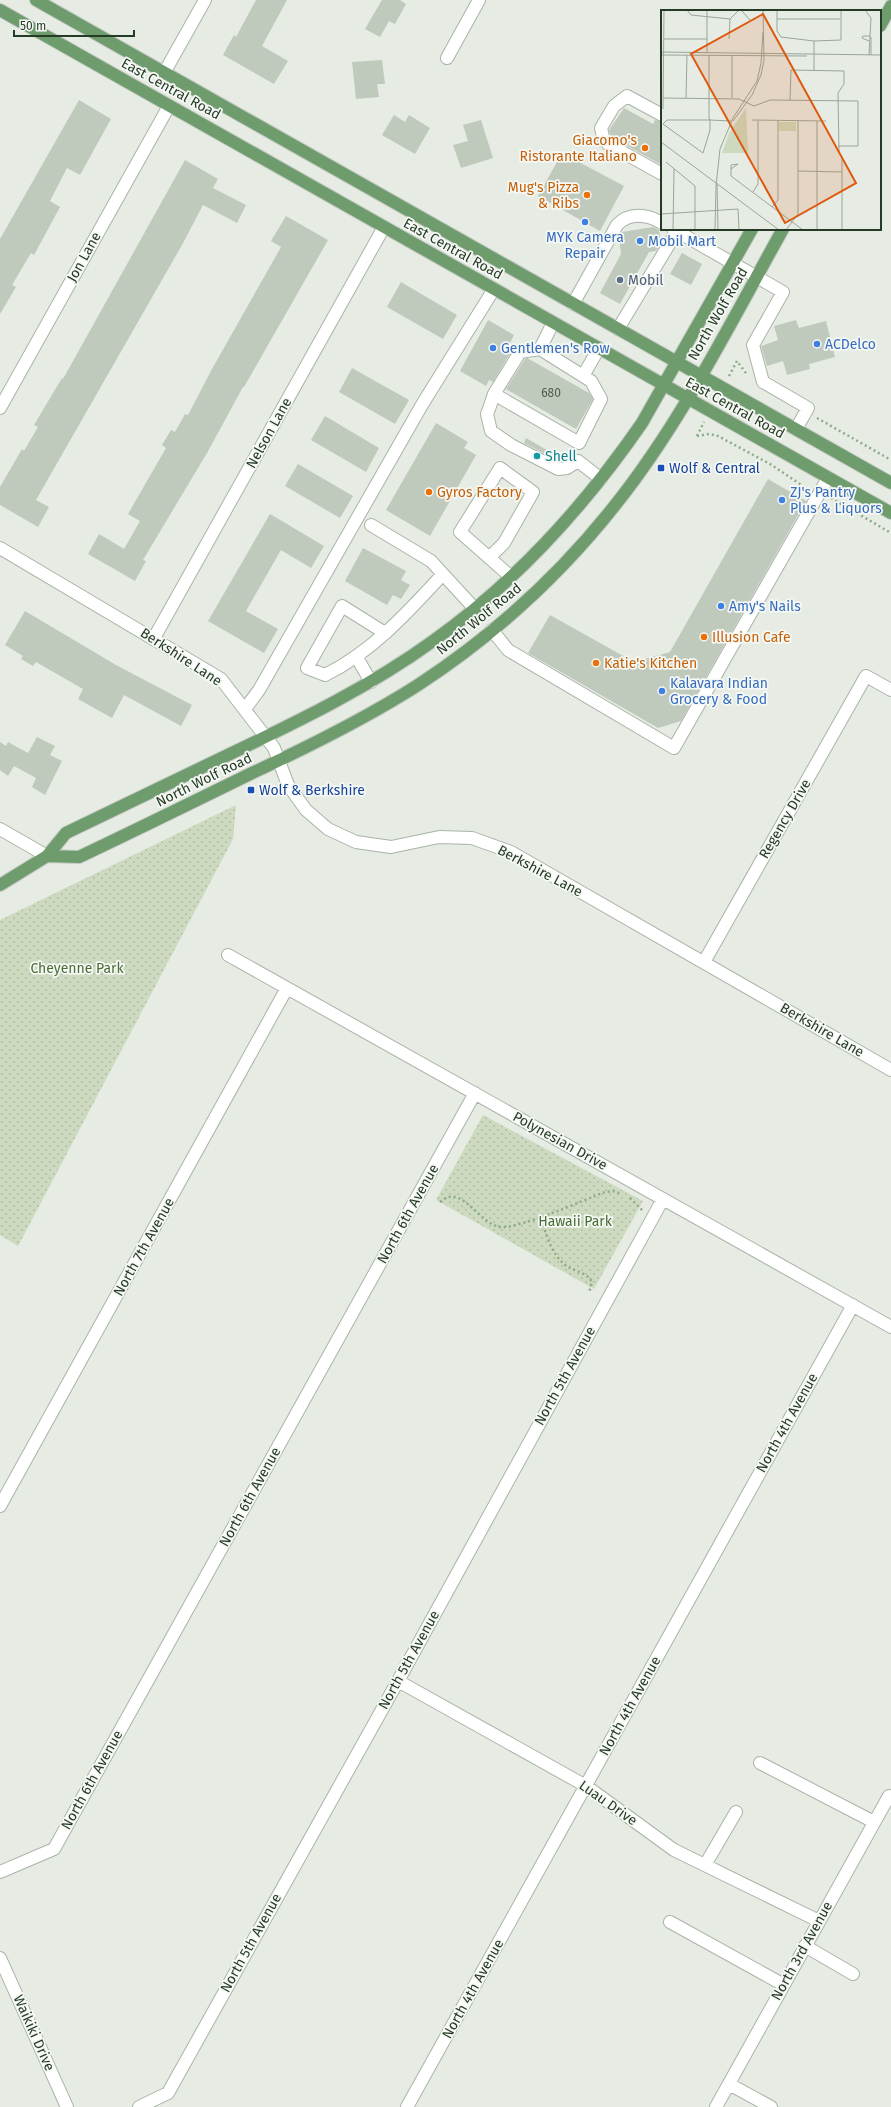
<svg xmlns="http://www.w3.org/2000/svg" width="891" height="2107" viewBox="0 0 891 2107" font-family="'Fira Sans',sans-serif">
<defs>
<pattern id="park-dots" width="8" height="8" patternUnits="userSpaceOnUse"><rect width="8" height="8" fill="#cddabf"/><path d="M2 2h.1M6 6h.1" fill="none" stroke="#b0bca4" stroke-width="1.8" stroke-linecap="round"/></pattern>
</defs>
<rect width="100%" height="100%" fill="#e6ece4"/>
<path fill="url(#park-dots)" d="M 236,805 L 233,839 L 18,1246 L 0,1235 L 0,920 Z
M 483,1115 L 643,1201 L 594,1289 L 436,1200 Z"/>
<path fill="#bfc9bc" d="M 256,0 L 287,0 L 262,46 L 288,61 L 274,84 L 223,55 L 234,35 L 236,37 Z
M 382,0 L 400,0 L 406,4 L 395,24 L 389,21 L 380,37 L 365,29 Z
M 382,60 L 385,84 L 377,84 L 379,97 L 356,99 L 352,62 Z
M 79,100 L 111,119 L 80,175 L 67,168 L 50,201 L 60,207 L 34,255 L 31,253 L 12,285 L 16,287 L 0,314 L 0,239 Z
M 624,108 L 653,124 L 655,120 L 662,122 L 662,165 L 613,138 L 610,134 L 609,130 Z
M 394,115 L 405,122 L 409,115 L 430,128 L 415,154 L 382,135 Z
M 481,120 L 493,158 L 461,168 L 453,145 L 468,141 L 463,125 Z
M 562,153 L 624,186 L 600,231 L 538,196 Z
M 185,160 L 218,179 L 213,188 L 246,205 L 237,223 L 203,205 L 182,245 L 36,500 L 49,507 L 38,527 L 0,505 L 0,487 L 22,449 L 24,451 L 38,427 L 34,425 L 62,378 L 63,379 Z
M 286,216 L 328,240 L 244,387 L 243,387 L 207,453 L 143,560 L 146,561 L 135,581 L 88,554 L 99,534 L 124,549 L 140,521 L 128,514 L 166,448 L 162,445 L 171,430 L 175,432 L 185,414 L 188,415 L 212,369 L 281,247 L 271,241 Z
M 653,227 L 659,230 L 661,243 L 656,251 L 649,252 L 620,304 L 600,293 L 621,254 L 619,237 L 622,232 Z
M 682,253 L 702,264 L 691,285 L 670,274 Z
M 401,282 L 457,315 L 443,339 L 387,307 Z
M 488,320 L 514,335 L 508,347 L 512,350 L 493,382 L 489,380 L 486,386 L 460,371 Z
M 796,320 L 799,328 L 826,321 L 835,357 L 809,364 L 810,369 L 787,375 L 783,361 L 767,366 L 761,346 L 778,340 L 774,326 Z
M 527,358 L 589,393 L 593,399 L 576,429 L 506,389 L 525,359 Z
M 352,368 L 409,400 L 395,424 L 339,392 Z
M 325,416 L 379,448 L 366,472 L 311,440 Z
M 436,423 L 468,442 L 464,448 L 476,455 L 430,536 L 386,510 Z
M 526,438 L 557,456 L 555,459 L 524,443 Z
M 298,464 L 353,496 L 340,518 L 285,486 Z
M 768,479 L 806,501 L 681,721 L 658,728 L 528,653 L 550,615 L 634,662 L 670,652 Z
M 270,514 L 324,546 L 311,568 L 281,550 L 246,611 L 278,629 L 264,653 L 208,621 Z
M 363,548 L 406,571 L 401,580 L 410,585 L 401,599 L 393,595 L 387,605 L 345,581 Z
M 25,611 L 116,665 L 192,705 L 181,726 L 124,695 L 112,718 L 78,699 L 83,689 L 36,662 L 33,666 L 21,659 L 23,656 L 5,645 Z
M 37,737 L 55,746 L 50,755 L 62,761 L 45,795 L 32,787 L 36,778 L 14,766 L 8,776 L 0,770 L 0,742 L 6,746 L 8,742 L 28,753 Z"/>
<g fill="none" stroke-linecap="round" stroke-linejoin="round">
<defs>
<path id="minor" d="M 447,58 L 479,0
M 164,73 L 205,0
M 662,115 L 627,96 L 614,106 L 601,128 L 603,137 L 608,144 L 662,174
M 673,229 L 783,292 L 753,345 L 763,382 L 808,408 L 796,429
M 573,304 L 617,225 C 629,212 647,214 662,223
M 553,323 L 540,349 L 520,352 L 494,394 L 489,409 L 487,414 L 491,431 L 511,445 L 558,469 L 567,468 L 578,461 L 601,479
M 618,329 L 677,231
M 583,376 L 599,348
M 494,394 L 579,443 L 601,399 L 591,381 L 540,349
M 0,408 L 169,106
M 371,525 L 431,561 L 475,609
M 0,548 L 221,679 L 274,748 L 288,785 L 306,810 L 328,829 L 356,842 L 391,847 L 439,837 L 472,838 L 511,852 L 891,1070
M 489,558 L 504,543 L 533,492 L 500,468 L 460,532 L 511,577
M 492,630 L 508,650 L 674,748 L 828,478
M 385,633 L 342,606 L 307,668 L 325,675 C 372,652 408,612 443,574
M 154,638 L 384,227
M 356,656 L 371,682
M 245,709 L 259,690 L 423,403 L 494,289
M 0,829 L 47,856
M 228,955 L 891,1327
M 704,962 L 866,676 L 891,690
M 0,1506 L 287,988
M 398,1681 L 586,1786 L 674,1850 L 819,1921
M 760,1763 L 874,1822
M 705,1865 L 736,1812
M 0,1872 L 54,1849 L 475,1093
M 670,1922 L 784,1985
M 805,1946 L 853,1974
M 0,1958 L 67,2107
M 729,2084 L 771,2107
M 139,2107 L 168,2093 L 398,1681 L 663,1199
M 407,2107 L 853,1305
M 716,2107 L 889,1796"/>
<path id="major" d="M 36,0 L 891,483
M 0,10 L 891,513
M 880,26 L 891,6
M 47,856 L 79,857 C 136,830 193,802 250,774 C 308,747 365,719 418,685 C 493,636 561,574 616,504 C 682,421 731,322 783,229
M 0,885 L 47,856 L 66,833 C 121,807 176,780 232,753 C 301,720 371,686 433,641 C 516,582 584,507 642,423 L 752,229"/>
</defs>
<use href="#minor" stroke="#a9b3a7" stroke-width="14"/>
<use href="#major" stroke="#c2c8c2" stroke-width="14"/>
<path stroke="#8bac88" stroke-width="2.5" stroke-dasharray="2 3" stroke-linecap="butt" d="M 729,376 L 737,361 L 746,373
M 817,418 L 891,460
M 697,436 L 704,422
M 697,436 L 709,434 L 718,436 L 770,464 L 806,488
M 831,498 L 891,533
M 630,1198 L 642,1210
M 440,1202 C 462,1182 479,1225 501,1227 C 518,1229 584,1200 605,1192 L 613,1191 L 622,1194
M 540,1216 C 546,1232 550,1252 564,1264 C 573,1272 586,1271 592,1282 L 589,1293"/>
<use href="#minor" stroke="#fff" stroke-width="12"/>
<use href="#major" stroke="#6f9c6d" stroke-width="12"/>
</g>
<g fill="#e8710a" stroke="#f5f8f4" stroke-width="1.5">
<circle cx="645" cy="148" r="4"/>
<circle cx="587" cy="195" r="4"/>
<circle cx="429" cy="492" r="4"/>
<circle cx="704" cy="637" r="4"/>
<circle cx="596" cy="663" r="4"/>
</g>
<g fill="#3f7fe0" stroke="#f5f8f4" stroke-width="1.5">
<circle cx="585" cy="222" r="4"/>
<circle cx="640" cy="241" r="4"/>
<circle cx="817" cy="344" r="4"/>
<circle cx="493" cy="348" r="4"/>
<circle cx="782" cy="500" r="4"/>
<circle cx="721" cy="606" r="4"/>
<circle cx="662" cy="691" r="4"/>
</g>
<circle fill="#5c6f8a" stroke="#f5f8f4" stroke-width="1.5" cx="620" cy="280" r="4"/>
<circle fill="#0f9aa8" stroke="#f5f8f4" stroke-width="1.5" cx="537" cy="456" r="4"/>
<g fill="#1a4fb4" stroke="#f5f8f4" stroke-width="1.5">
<rect x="657" y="464" width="8" height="8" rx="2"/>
<rect x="247" y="786" width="8" height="8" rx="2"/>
</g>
<g text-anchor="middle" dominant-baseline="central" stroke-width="3.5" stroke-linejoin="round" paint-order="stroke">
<g font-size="12" fill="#4c5e4b">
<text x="551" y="393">680</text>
</g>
<g font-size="14" fill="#263b25" stroke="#f5f8f4">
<text transform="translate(171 89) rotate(29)">East Central Road</text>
<text transform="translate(453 249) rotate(29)">East Central Road</text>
<text transform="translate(84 257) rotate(-61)">Jon Lane</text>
<text transform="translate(718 314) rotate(-60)">North Wolf Road</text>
<text transform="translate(735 408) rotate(29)">East Central Road</text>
<text transform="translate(269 433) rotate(-61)">Nelson Lane</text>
<text transform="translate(479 619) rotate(-39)">North Wolf Road</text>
<text transform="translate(181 657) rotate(33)">Berkshire Lane</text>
<text transform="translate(204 780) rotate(-26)">North Wolf Road</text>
<text transform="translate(785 819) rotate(-60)">Regency Drive</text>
<text transform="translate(540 871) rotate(28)">Berkshire Lane</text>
<text transform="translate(822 1030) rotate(30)">Berkshire Lane</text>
<text transform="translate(560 1141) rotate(29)">Polynesian Drive</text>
<text transform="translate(408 1214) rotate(-61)">North 6th Avenue</text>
<text transform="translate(144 1247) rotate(-61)">North 7th Avenue</text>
<text transform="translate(565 1376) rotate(-61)">North 5th Avenue</text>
<text transform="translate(787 1423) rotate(-61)">North 4th Avenue</text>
<text transform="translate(250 1497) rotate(-61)">North 6th Avenue</text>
<text transform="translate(409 1660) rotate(-61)">North 5th Avenue</text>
<text transform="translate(630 1706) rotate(-61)">North 4th Avenue</text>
<text transform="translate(92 1780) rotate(-61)">North 6th Avenue</text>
<text transform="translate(608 1803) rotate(35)">Luau Drive</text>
<text transform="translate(251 1943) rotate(-61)">North 5th Avenue</text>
<text transform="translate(802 1951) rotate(-61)">North 3rd Avenue</text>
<text transform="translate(473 1989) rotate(-61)">North 4th Avenue</text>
<text transform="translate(34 2033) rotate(66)">Waikiki Drive</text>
</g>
<g font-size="14" fill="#c56008" stroke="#f5f8f4" text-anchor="start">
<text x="637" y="140" text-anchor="end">Giacomo's<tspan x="637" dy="16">Ristorante Italiano</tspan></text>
<text x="579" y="187" text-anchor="end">Mug's Pizza<tspan x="579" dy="16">&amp; Ribs</tspan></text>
<text x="437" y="492">Gyros Factory</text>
<text x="712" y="637">Illusion Cafe</text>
<text x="604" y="663">Katie's Kitchen</text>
</g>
<g font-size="14" fill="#366cbe" stroke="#f5f8f4" text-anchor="start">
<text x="585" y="237" text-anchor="middle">MYK Camera<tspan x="585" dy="16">Repair</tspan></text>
<text x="648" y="241">Mobil Mart</text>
<text x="825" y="344">ACDelco</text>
<text x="501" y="348">Gentlemen's Row</text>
<text x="790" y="492">ZJ's Pantry<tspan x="790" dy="16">Plus &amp; Liquors</tspan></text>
<text x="729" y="606">Amy's Nails</text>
<text x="670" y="683">Kalavara Indian<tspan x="670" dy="16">Grocery &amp; Food</tspan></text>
</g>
<g font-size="14" fill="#4e5e75" stroke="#f5f8f4" text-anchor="start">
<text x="628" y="280">Mobil</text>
</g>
<g font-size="14" fill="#0d838f" stroke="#f5f8f4" text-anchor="start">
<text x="545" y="456">Shell</text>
</g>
<g font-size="14" fill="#164399" stroke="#f5f8f4" text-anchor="start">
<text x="669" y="468">Wolf &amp; Central</text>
<text x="259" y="790">Wolf &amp; Berkshire</text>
</g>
<g font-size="14" fill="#4a6d34" stroke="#f5f8f4">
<text x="77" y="968">Cheyenne Park</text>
<text x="575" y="1221">Hawaii Park</text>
</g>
</g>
<g transform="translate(661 10)">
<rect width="220" height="220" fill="#e6ece4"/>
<path d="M 85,98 L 87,143 L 61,143 L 68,123 ZM 118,112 L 135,112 L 135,121 L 118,121 Z" fill="#cddabf"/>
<path fill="none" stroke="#99a598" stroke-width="1" d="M 26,0 L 30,5 L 69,9 L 78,0M 46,0 L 46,43M 80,0 L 89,10M 116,0 L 116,21 L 120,27 L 153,31 L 180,30 L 180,0M 204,0 L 210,8 L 208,45M 116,9 L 179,9M 210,27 L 210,45M 3,29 L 46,29M 68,29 L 69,9M 208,31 L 201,28 L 202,26 L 209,26M 0,42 L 220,45M 0,45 L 146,46M 48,45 L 48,108 L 49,110 L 49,120 L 42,143 L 2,114 L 6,110 L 49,110 L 70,111M 153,60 L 153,31M 2,88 L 78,89 L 93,96 L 109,90 L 197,91 L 197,136 L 177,136M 25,88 L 26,45M 71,88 L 71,46M 129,90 L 130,60 L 183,61 L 183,74 L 177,83 L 178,142M 2,99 L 3,0M 91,110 L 165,111M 72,111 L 91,85 L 100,65 L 103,50 L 102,0M 0,132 L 118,220M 181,149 L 181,220M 5,152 L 34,176 L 34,220M 70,159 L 77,154 L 70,155 L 70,166 L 142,220M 137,161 L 181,162M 56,173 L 57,220M 92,182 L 97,174 L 97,111M 111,197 L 117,190 L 117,111M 0,204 L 77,199 L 78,220M 12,220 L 13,159M 54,220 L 55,176 L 59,139 L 72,108 L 96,71 L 100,53 L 102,22M 125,220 L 137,204 L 137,111M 156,220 L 156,111"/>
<path fill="#de580d" fill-opacity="0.15" stroke="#de580d" stroke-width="2" d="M 102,4 L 195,173 L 124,213 L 30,44 Z"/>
<rect width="220" height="220" fill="none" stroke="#263b25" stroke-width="2"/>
</g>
<path d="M14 30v6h120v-6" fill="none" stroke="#263b25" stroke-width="2"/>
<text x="20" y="30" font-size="12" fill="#263b25" stroke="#f5f8f4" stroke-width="3" paint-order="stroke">50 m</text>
</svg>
